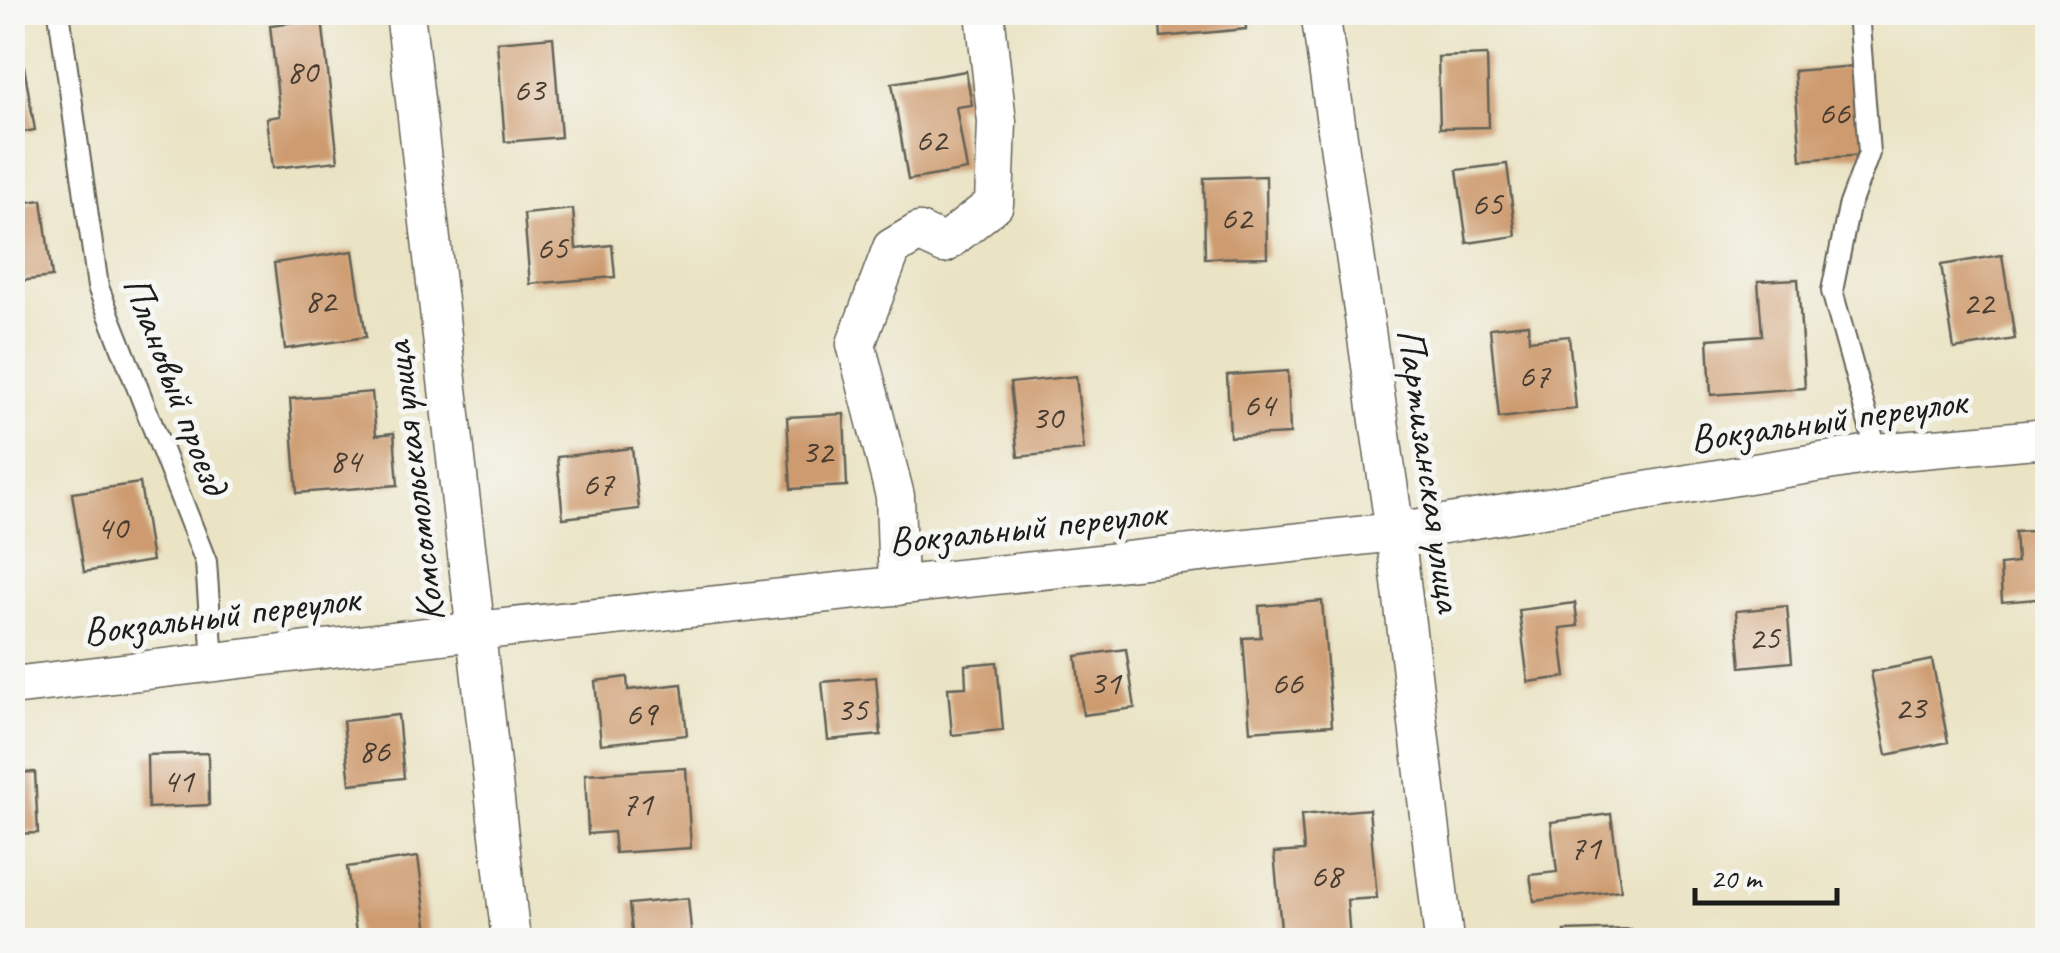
<svg xmlns="http://www.w3.org/2000/svg" width="2060" height="953" viewBox="0 0 2060 953" font-family="Caveat,sans-serif">
<rect width="100%" height="100%" fill="#f6f6f2"/>
<filter id="ink" filterUnits="userSpaceOnUse"><feTurbulence type="fractalNoise" baseFrequency=".01" numOctaves="2"/><feDisplacementMap in="SourceGraphic" scale="20" xChannelSelector="R" yChannelSelector="G"/><feConvolveMatrix kernelMatrix="1 2 1 2 8 2 1 2 1" color-interpolation-filters="sRGB"/></filter>
<filter id="wash" filterUnits="userSpaceOnUse"><feTurbulence type="fractalNoise" baseFrequency=".0048" numOctaves="4" result="noise"/><feDisplacementMap in="SourceGraphic" scale="40" xChannelSelector="R" yChannelSelector="G"/><feGaussianBlur stdDeviation="2.25" result="paint"/><feColorMatrix in="noise" values="0 0 0 0 0 0 0 0 0 0 0 0 0 0 0 0 0 1.4 0 .05"/><feComposite in="paint" operator="in"/></filter>
<g filter="url(#wash)">
<rect width="100%" height="100%" fill="#eae3c4"/>
<g id="blocks">
<path fill="#ce9b6f" d="M 1159,12 L 1245,12 L 1246,29 L 1161,37 Z
M 322,19 L 338,161 L 273,168 L 267,118 L 280,116 L 270,25 Z
M 18,32 L 35,130 L 12,134 L 12,33 Z
M 553,37 L 561,137 L 505,142 L 497,42 Z
M 1487,55 L 1489,127 L 1440,128 L 1438,57 Z
M 1867,65 L 1875,154 L 1801,160 L 1794,71 Z
M 966,71 L 972,105 L 956,107 L 967,170 L 908,180 L 892,83 Z
M 1507,164 L 1516,236 L 1467,243 L 1457,170 Z
M 1266,176 L 1267,257 L 1205,258 L 1204,178 Z
M 42,200 L 52,277 L 12,282 L 12,204 Z
M 573,209 L 576,249 L 612,245 L 615,277 L 530,284 L 524,214 Z
M 353,251 L 366,337 L 285,349 L 274,263 Z
M 2002,255 L 2015,339 L 1954,349 L 1941,265 Z
M 1798,279 L 1805,388 L 1711,395 L 1708,339 L 1762,335 L 1758,281 Z
M 1528,324 L 1529,340 L 1569,336 L 1576,409 L 1499,418 L 1490,328 Z
M 1288,371 L 1290,434 L 1230,437 L 1227,375 Z
M 1076,376 L 1084,450 L 1018,457 L 1010,383 Z
M 372,392 L 376,435 L 394,433 L 398,485 L 297,493 L 290,399 Z
M 844,414 L 847,486 L 791,489 L 787,417 Z
M 632,448 L 639,509 L 563,518 L 557,457 Z
M 140,483 L 152,561 L 84,572 L 72,493 Z
M 2048,530 L 2048,598 L 2002,602 L 2000,565 L 2017,563 L 2015,532 Z
M 1322,601 L 1332,725 L 1250,731 L 1243,638 L 1261,637 L 1259,606 Z
M 1575,603 L 1578,626 L 1560,628 L 1566,677 L 1528,682 L 1519,610 Z
M 1787,606 L 1792,662 L 1741,667 L 1736,611 Z
M 1126,649 L 1135,708 L 1083,715 L 1076,656 Z
M 1932,660 L 1948,742 L 1887,755 L 1871,672 Z
M 997,662 L 1003,730 L 952,735 L 948,688 L 966,687 L 965,665 Z
M 627,677 L 628,690 L 682,684 L 687,735 L 601,744 L 595,681 Z
M 876,677 L 881,735 L 828,740 L 822,682 Z
M 398,715 L 404,778 L 350,784 L 343,721 Z
M 208,753 L 209,805 L 148,808 L 147,755 Z
M 686,768 L 691,848 L 615,853 L 613,832 L 588,834 L 585,774 Z
M 35,772 L 38,833 L 12,834 L 12,773 Z
M 1369,809 L 1377,898 L 1347,900 L 1350,940 L 1282,940 L 1274,853 L 1304,851 L 1301,815 Z
M 1611,814 L 1621,890 L 1534,901 L 1530,875 L 1557,872 L 1551,822 Z
M 418,857 L 428,932 L 357,940 L 347,867 Z
M 688,898 L 692,940 L 633,940 L 629,904 Z
M 1631,929 L 1632,940 L 1565,940 L 1564,931 Z"/>
</g>
</g>
<g filter="url(#ink)">
<use href="#blocks" fill-opacity="0" stroke="#646257" stroke-width="2.5"/>
<g fill="none" stroke-linecap="round" stroke-linejoin="round">
<defs>
<path id="lane" d="M 59,12 L 98,287 L 206,562 L 213,661
M 1858,12 L 1869,153 L 1849,207 L 1832,291 L 1877,453"/>
<path id="street" d="M 405,12 L 511,940
M 1320,12 L 1395,532 L 1444,940
M 898,586 L 895,496 L 856,344 L 892,248 L 919,232 L 944,244 L 994,204 L 997,122 L 985,12
M 12,686 L 476,631 L 1395,532 L 1877,453 L 2048,438"/>
</defs>
<use href="#lane" stroke="#646257" stroke-width="24"/>
<use href="#street" stroke="#646257" stroke-width="41"/>
<use href="#lane" stroke="#fff" stroke-width="20"/>
<use href="#street" stroke="#fff" stroke-width="38"/>
</g>
</g>
<g text-anchor="middle" dominant-baseline="central" stroke-width="10" stroke-linejoin="round" paint-order="stroke">
<g font-size="35" fill="#483c31">
<text x="302" y="71">80</text>
<text x="529" y="89">63</text>
<text x="1834" y="112">66</text>
<text x="931" y="139">62</text>
<text x="1487" y="203">65</text>
<text x="1236" y="217">62</text>
<text x="552" y="247">65</text>
<text x="320" y="300">82</text>
<text x="1978" y="302">22</text>
<text x="1534" y="375">67</text>
<text x="1259" y="404">64</text>
<text x="1047" y="417">30</text>
<text x="817" y="451">32</text>
<text x="345" y="460">84</text>
<text x="598" y="483">67</text>
<text x="112" y="527">40</text>
<text x="1764" y="637">25</text>
<text x="1105" y="682">31</text>
<text x="1287" y="682">66</text>
<text x="1910" y="707">23</text>
<text x="852" y="709">35</text>
<text x="641" y="713">69</text>
<text x="374" y="750">86</text>
<text x="178" y="780">41</text>
<text x="637" y="803">71</text>
<text x="1585" y="847">71</text>
<text x="1326" y="875">68</text>
</g>
<g font-size="40" fill="#1c1c1c" stroke="#f6f6f2">
<text transform="translate(176 385) rotate(69)">Плановый проезд</text>
<text transform="translate(1828 420) rotate(-8)">Вокзальный переулок</text>
<text transform="translate(1430 470) rotate(82)">Партизанская улица</text>
<text transform="translate(414 482) rotate(-97)">Комсомольская улица</text>
<text transform="translate(1027 527) rotate(-6)">Вокзальный переулок</text>
<text transform="translate(221 615) rotate(-7)">Вокзальный переулок</text>
</g>
</g>
<rect width="2060" height="953" fill="none" stroke="#f6f6f2" stroke-width="50"/>
<path d="M1695 888v15h142v-15" fill="none" stroke="#1c1c1c" stroke-width="5"/>
<text x="1710" y="888" font-size="30" fill="#1c1c1c" stroke="#f6f6f2" stroke-width="8" paint-order="stroke">20 m</text>
</svg>
